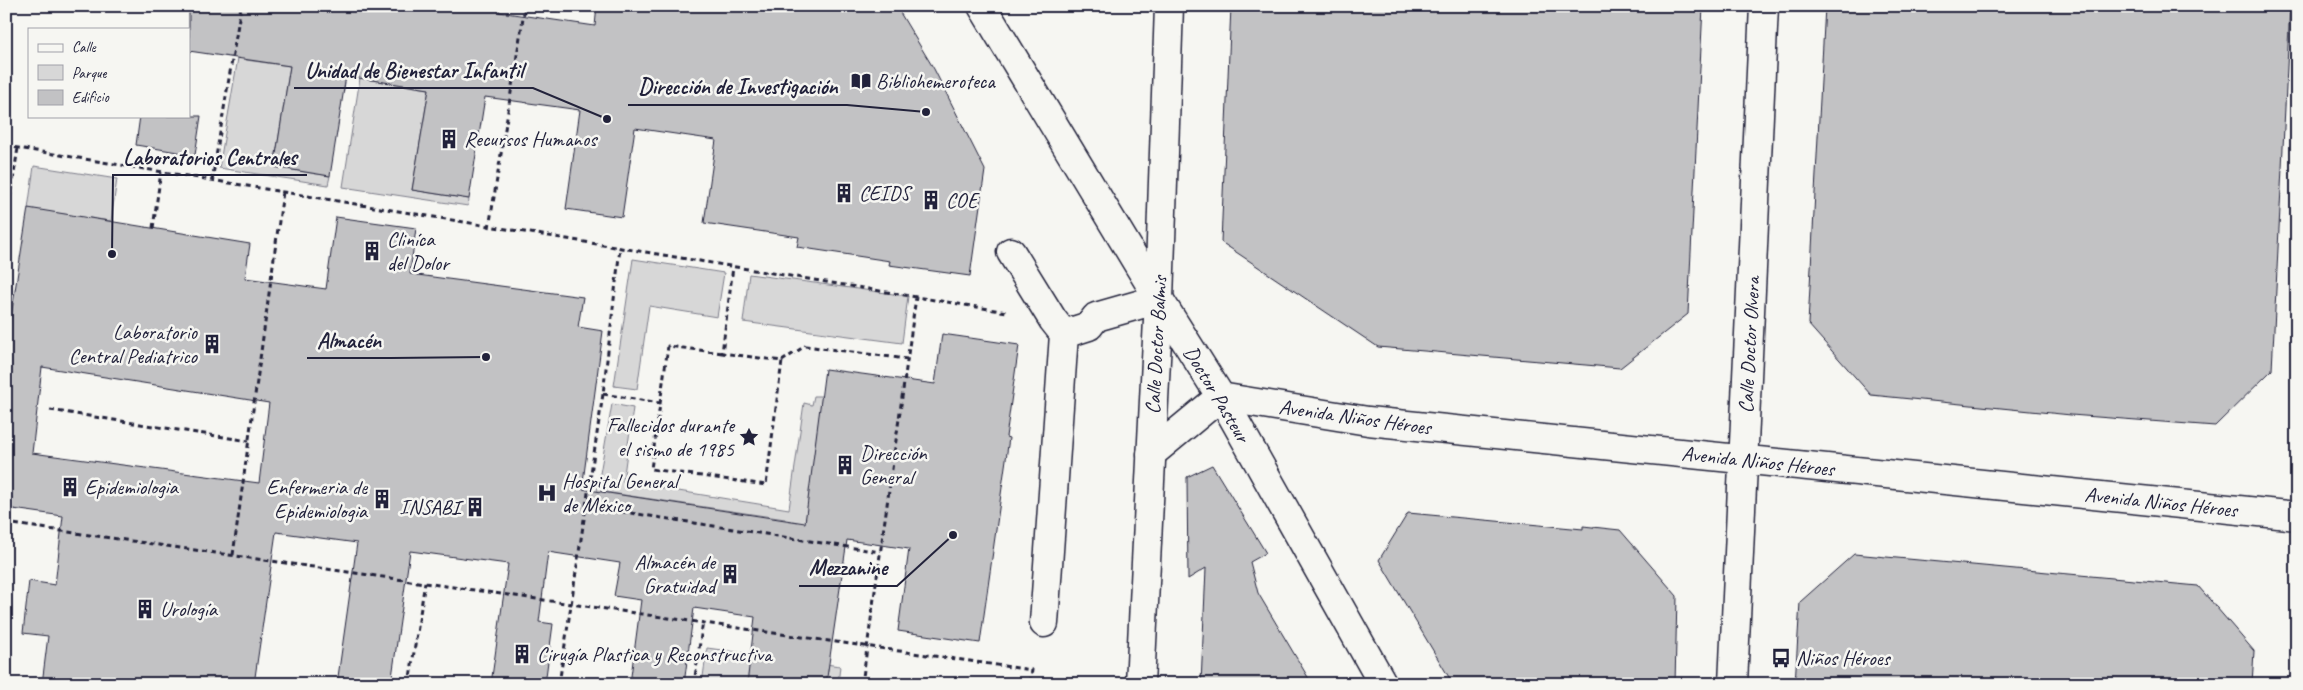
<svg xmlns="http://www.w3.org/2000/svg" width="2303" height="690" viewBox="0 0 2303 690" font-family="Caveat,sans-serif">
<rect width="100%" height="100%" fill="#f6f6f2"/>
<filter id="ink" filterUnits="userSpaceOnUse"><feTurbulence type="fractalNoise" baseFrequency=".02" numOctaves="2"/><feDisplacementMap in="SourceGraphic" scale="10" xChannelSelector="R" yChannelSelector="G"/><feConvolveMatrix kernelMatrix="1 2 1 2 8 2 1 2 1" color-interpolation-filters="sRGB"/></filter>
<g filter="url(#ink)">
<path fill="#d7d7d7" stroke="#7c7c89" d="M 247,6 L 255,6 L 246,60 L 290,66 L 274,167 L 330,176 L 328,185 L 219,168 Z
M 360,78 L 429,89 L 412,190 L 469,199 L 468,206 L 343,187 Z
M 34,166 L 117,179 L 111,221 L 28,209 Z
M 633,259 L 724,273 L 717,317 L 649,306 L 637,389 L 614,386 Z
M 749,274 L 908,296 L 902,343 L 743,322 Z
M 814,396 L 822,396 L 804,534 L 784,530 L 785,519 L 597,491 L 612,404 L 633,408 L 623,482 L 789,509 L 804,403 L 812,405 Z
M 707,648 L 840,666 L 838,684 L 749,671 L 747,684 L 702,684 Z"/>
<path fill="#c2c2c4" stroke="#22223b" fill-rule="evenodd" d="M 189,6 L 500,6 L 499,12 L 595,26 L 597,6 L 896,6 L 934,69 L 985,170 L 970,276 L 889,265 L 890,261 L 797,247 L 799,237 L 704,223 L 716,140 L 635,128 L 622,217 L 566,209 L 580,110 L 485,97 L 469,199 L 412,190 L 429,89 L 346,76 L 330,176 L 274,167 L 290,66 L 189,51 Z
M 1231,6 L 1703,6 L 1688,314 L 1620,368 L 1378,347 L 1221,242 Z
M 1825,6 L 2290,6 L 2272,370 L 2215,426 L 2071,415 L 1871,395 L 1808,324 Z
M 140,116 L 201,116 L 195,155 L 136,145 Z
M 28,208 L 250,244 L 245,278 L 326,289 L 336,217 L 416,228 L 410,274 L 583,297 L 578,327 L 603,331 L 582,489 L 805,523 L 825,369 L 935,384 L 942,334 L 1019,345 L 1006,437 L 1009,438 L 980,643 L 898,631 L 909,549 L 847,540 L 826,684 L 747,684 L 755,617 L 694,608 L 684,684 L 630,684 L 641,600 L 614,596 L 620,563 L 548,552 L 539,622 L 553,624 L 545,684 L 491,684 L 508,564 L 410,551 L 391,684 L 337,684 L 357,543 L 276,532 L 254,684 L 42,684 L 48,636 L 23,633 L 29,581 L 55,585 L 63,516 L 6,508 L 6,348 ZM 42,367 L 269,403 L 259,483 L 32,453 Z
M 1212,465 L 1266,553 L 1250,562 L 1258,593 L 1312,684 L 1201,684 L 1206,568 L 1188,579 L 1187,477 Z
M 1408,513 L 1583,529 L 1583,526 L 1620,530 L 1677,596 L 1675,684 L 1453,684 L 1379,560 Z
M 1854,554 L 2198,586 L 2254,651 L 2252,684 L 1795,684 L 1800,602 Z"/>
<g fill="none" stroke-linecap="round" stroke-linejoin="round">
<defs>
<path id="minor" d="M 982,6 L 1159,299 L 1226,405 L 1383,684
M 1011,252 L 1053,320 L 1064,334
M 1151,454 L 1220,397
M 1044,623 L 1064,334 L 1089,326 L 1096,317 L 1159,299"/>
<path id="major" d="M 1220,397 L 1368,421 L 2297,516
M 1140,684 L 1159,299 L 1169,6
M 1733,684 L 1764,6"/>
</defs>
<use href="#minor" stroke="#22223b" stroke-width="31"/>
<use href="#major" stroke="#22223b" stroke-width="31"/>
<path stroke="#22223b" stroke-width="3" stroke-dasharray="5 4" stroke-linecap="butt" d="M 6,146 L 1007,312
M 212,181 L 241,6
M 6,225 L 18,148
M 153,228 L 161,172
M 489,228 L 525,6
M 722,353 L 668,346 L 651,469 L 766,485 L 782,361 L 722,353 L 733,267
M 782,361 L 805,346 L 907,359
M 603,394 L 660,403
M 50,410 L 249,441
M 586,506 L 880,552
M 6,523 L 1032,670 L 1030,684
M 233,555 L 283,192
M 409,684 L 425,582
M 559,684 L 603,394 L 620,248
M 694,684 L 703,621
M 862,684 L 916,297"/>
<use href="#minor" stroke="#f6f6f2" stroke-width="28"/>
<use href="#major" stroke="#f6f6f2" stroke-width="28"/>
</g>
</g>
<defs>
<symbol id="library-bare" viewBox="-9 -9 18 18"><path d="M-6-4Q-3-5.5-.7-3.5V5Q-3 3-6 4ZM6-4Q3-5.5 .7-3.5V5Q3 3 6 4Z" fill="#22223b" stroke="#f6f6f2" stroke-width="2.5" paint-order="stroke"/></symbol>
<symbol id="building-bare" viewBox="-9 -9 18 18"><path d="M-4-6H4V6H1V3H-1V6H-4ZM-2.5-4.3h1.7v1.8h-1.7ZM.8-4.3h1.7v1.8H.8ZM-2.5-1h1.7V.8h-1.7ZM.8-1h1.7V.8H.8Z" fill="#22223b" stroke="#f6f6f2" stroke-width="2.5" paint-order="stroke"/></symbol>
<symbol id="sight-bare" viewBox="-9 -9 18 18"><path d="M0-6L1.8-2.2L6-1.7L2.9 1.2L3.7 5.4L0 3.3L-3.7 5.4L-2.9 1.2L-6-1.7L-1.8-2.2Z" fill="#22223b" stroke="#f6f6f2" stroke-width="2.5" paint-order="stroke"/></symbol>
<symbol id="hospital-bare" viewBox="-9 -9 18 18"><path d="M-5-5h3v3.5h4V-5h3V5h-3V1.5h-4V5h-3Z" fill="#22223b" stroke="#f6f6f2" stroke-width="2.5" paint-order="stroke"/></symbol>
<symbol id="bus-bare" viewBox="-9 -9 18 18"><path d="M-5-6H5V4H4V6H2V4H-2V6H-4V4H-5ZM-3.5-4V0h7V-4ZM-3.5 1.2v1.5H-2V1.2ZM2 1.2v1.5H3.5V1.2Z" fill="#22223b" stroke="#f6f6f2" stroke-width="2.5" paint-order="stroke"/></symbol>
</defs>
<g fill-rule="evenodd">
<use href="#library-bare" x="847" y="67" width="28" height="28"/>
<use href="#building-bare" x="435" y="125" width="28" height="28"/>
<use href="#building-bare" x="830" y="179" width="28" height="28"/>
<use href="#building-bare" x="917" y="186" width="28" height="28"/>
<use href="#building-bare" x="358" y="237" width="28" height="28"/>
<use href="#building-bare" x="198" y="330" width="28" height="28"/>
<use href="#sight-bare" x="735" y="423" width="28" height="28"/>
<use href="#building-bare" x="831" y="451" width="28" height="28"/>
<use href="#building-bare" x="56" y="473" width="28" height="28"/>
<use href="#hospital-bare" x="533" y="479" width="28" height="28"/>
<use href="#building-bare" x="368" y="485" width="28" height="28"/>
<use href="#building-bare" x="461" y="493" width="28" height="28"/>
<use href="#building-bare" x="716" y="560" width="28" height="28"/>
<use href="#building-bare" x="131" y="595" width="28" height="28"/>
<use href="#building-bare" x="508" y="640" width="28" height="28"/>
<use href="#bus-bare" x="1767" y="644" width="28" height="28"/>
</g>
<g text-anchor="middle" dominant-baseline="central" stroke-width="5" stroke-linejoin="round" paint-order="stroke">
<g font-size="21" fill="#22223b" stroke="#f6f6f2" text-anchor="start">
<text x="876" y="81">Bibliohemeroteca</text>
<text x="464" y="139">Recursos Humanos</text>
<text x="859" y="193">CEIDS</text>
<text x="946" y="200">COE</text>
<text x="387" y="239">Cliníca<tspan x="387" dy="24">del Dolor</tspan></text>
<text x="197" y="332" text-anchor="end">Laboratorio<tspan x="197" dy="24">Central Pediatrico</tspan></text>
<text x="734" y="425" text-anchor="end">Fallecidos durante<tspan x="734" dy="24">el sismo de 1985</tspan></text>
<text x="860" y="453">Dirección<tspan x="860" dy="24">General</tspan></text>
<text x="562" y="481">Hospital General<tspan x="562" dy="24">de México</tspan></text>
<text x="85" y="487">Epidemiologia</text>
<text x="367" y="487" text-anchor="end">Enfermeria de<tspan x="367" dy="24">Epidemiologia</tspan></text>
<text x="460" y="507" text-anchor="end">INSABI</text>
<text x="715" y="562" text-anchor="end">Almacén de<tspan x="715" dy="24">Gratuidad</tspan></text>
<text x="160" y="609">Urología</text>
<text x="537" y="654">Cirugía Plastica y Reconstructiva</text>
<text x="1796" y="658">Niños Héroes</text>
</g>
<g font-size="21" fill="#22223b" stroke="#f6f6f2">
<text transform="translate(1156 345) rotate(-87)">Calle Doctor Balmis</text>
<text transform="translate(1749 345) rotate(-87)">Calle Doctor Olvera</text>
<text transform="translate(1217 394) rotate(59)">Doctor Pasteur</text>
<text transform="translate(1355 417) rotate(8)">Avenida Niños Héroes</text>
<text transform="translate(1758 461) rotate(6)">Avenida Niños Héroes</text>
<text transform="translate(2161 502) rotate(6)">Avenida Niños Héroes</text>
</g>
</g>
<path fill="none" stroke="#22223b" stroke-width="2" d="M607 119L533 88H294M926 112L847 105H628M112 254L113 175H307M486 357L391 358H307M953 535L897 586H799"/>
<g fill="#22223b" stroke="#f6f6f2" stroke-width="2">
<circle cx="607" cy="119" r="5"/>
<circle cx="926" cy="112" r="5"/>
<circle cx="112" cy="254" r="5"/>
<circle cx="486" cy="357" r="5"/>
<circle cx="953" cy="535" r="5"/>
</g>
<g font-size="22" text-anchor="middle" font-weight="bold" fill="#22223b" stroke="#f6f6f2" stroke-width="5" stroke-linejoin="round" paint-order="stroke">
<text x="414" y="78">Unidad de Bienestar Infantil</text>
<text x="738" y="94">Dirección de Investigación</text>
<text x="210" y="165">Laboratorios Centrales</text>
<text x="349" y="348">Almacén</text>
<text x="848" y="575">Mezzanine</text>
</g>
<rect width="2303" height="690" fill="none" stroke="#f6f6f2" stroke-width="25"/>
<rect x="12" y="12" width="2278" height="665" fill="none" stroke="#22223b" stroke-width="2" filter="url(#ink)"/>
<rect x="28" y="28" width="162" height="90" fill="#f6f6f2" stroke="#a1a1a9"/>
<rect x="38" y="44" width="25" height="8" fill="#f6f6f2" stroke="#a1a1a9"/>
<text x="72" y="52" font-size="15" fill="#22223b">Calle</text>
<rect x="38" y="65" width="25" height="15" fill="#d7d7d7" stroke="#a1a1a9"/>
<text x="72" y="78" font-size="15" fill="#22223b">Parque</text>
<rect x="38" y="90" width="25" height="15" fill="#c2c2c4" stroke="#a1a1a9"/>
<text x="72" y="102" font-size="15" fill="#22223b">Edificio</text>
</svg>
